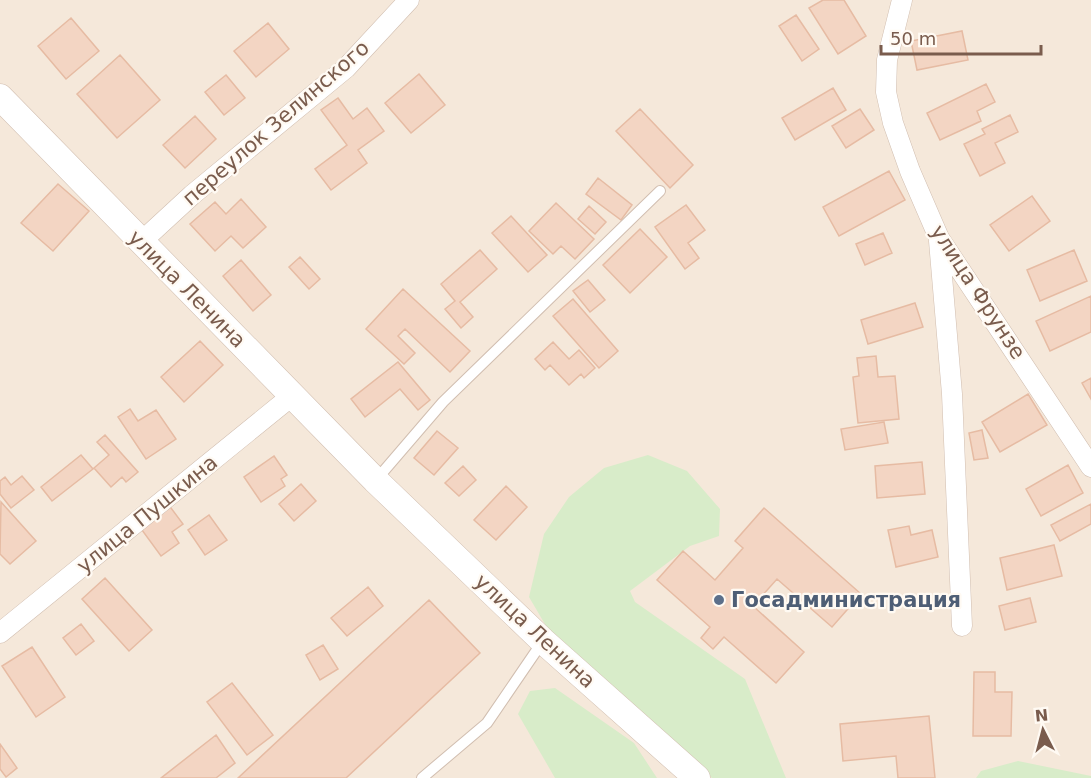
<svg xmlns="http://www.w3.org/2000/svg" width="1091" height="778" viewBox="0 0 1091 778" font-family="'DejaVu Sans',sans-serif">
<rect width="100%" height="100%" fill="#fdf6ec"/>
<path fill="#f5e8da" d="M 0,0 L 1091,0 L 1091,778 L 0,778 Z"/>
<path fill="#d8ecc9" d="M 648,455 L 687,471 L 720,509 L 719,536 L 690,546 L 630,591 L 635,602 L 745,679 L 786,778 L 712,778 L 549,631 L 529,597 L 544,534 L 569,497 L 604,468 Z
M 555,688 L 634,743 L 657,778 L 555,778 L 518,714 L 530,691 Z
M 1018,761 L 1091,776 L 1091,778 L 976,778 L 981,771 Z"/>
<path fill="#f3d5c3" stroke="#e6bba3" stroke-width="1.5" d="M 823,0 L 844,0 L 866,36 L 838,54 L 809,8 Z
M 796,15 L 819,49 L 802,61 L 779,26 Z
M 71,18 L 99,51 L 66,79 L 38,46 Z
M 268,23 L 289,49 L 256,77 L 234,51 Z
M 962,31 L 968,60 L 917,70 L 911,41 Z
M 120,55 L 160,100 L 117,138 L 77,94 Z
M 419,74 L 445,105 L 411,133 L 385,103 Z
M 226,75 L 245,98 L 224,115 L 205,92 Z
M 986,84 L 995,102 L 977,111 L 981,121 L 940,140 L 927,113 Z
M 833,88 L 846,110 L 795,140 L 782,118 Z
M 338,98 L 353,119 L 367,108 L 384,131 L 358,150 L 367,163 L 331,190 L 315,169 L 347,145 L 321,110 Z
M 640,109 L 693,165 L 670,188 L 616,131 Z
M 860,109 L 874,130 L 846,148 L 832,126 Z
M 1010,115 L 1018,132 L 995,143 L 1005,163 L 980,176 L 964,144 L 985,134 L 982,129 Z
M 195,116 L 216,139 L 185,168 L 163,145 Z
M 889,171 L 905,200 L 839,236 L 823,207 Z
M 598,178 L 632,205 L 621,220 L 586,194 Z
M 58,184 L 89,211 L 53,251 L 21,223 Z
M 1032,196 L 1050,221 L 1009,251 L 990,225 Z
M 241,199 L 266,227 L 243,248 L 231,236 L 215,251 L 190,224 L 215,202 L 226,214 Z
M 556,203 L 594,239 L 575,259 L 561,246 L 553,254 L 529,231 Z
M 686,205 L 705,230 L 688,243 L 699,258 L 685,269 L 655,227 Z
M 589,206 L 606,222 L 595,234 L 578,219 Z
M 511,216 L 547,255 L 528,272 L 492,233 Z
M 640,229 L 667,257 L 630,293 L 603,265 Z
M 883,233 L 892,253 L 865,265 L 856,244 Z
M 480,250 L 497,269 L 460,302 L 473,317 L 461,328 L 445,309 L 455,301 L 441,284 Z
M 1074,250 L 1087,281 L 1040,301 L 1027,270 Z
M 300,257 L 320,279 L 309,289 L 289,267 Z
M 241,260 L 271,295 L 253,311 L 223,276 Z
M 588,280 L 605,300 L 590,312 L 573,291 Z
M 403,289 L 470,351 L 450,372 L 405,329 L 398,336 L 415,353 L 404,364 L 366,329 Z
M 1091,296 L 1091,332 L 1050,351 L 1036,321 Z
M 573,299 L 618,351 L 599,368 L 553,316 Z
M 915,303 L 923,327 L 868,344 L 861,320 Z
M 200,341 L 223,365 L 184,402 L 161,377 Z
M 553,342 L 569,359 L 579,350 L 595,368 L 584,378 L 581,374 L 569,385 L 550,365 L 545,370 L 535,359 Z
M 876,356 L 878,377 L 895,376 L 899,419 L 858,423 L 853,377 L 859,376 L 857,358 Z
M 398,362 L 430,400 L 418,410 L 400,389 L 365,417 L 351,399 Z
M 1091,378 L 1091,399 L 1082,383 Z
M 1028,394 L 1047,425 L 1000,452 L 982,422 Z
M 130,409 L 138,421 L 156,410 L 176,439 L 146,459 L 118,417 Z
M 884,422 L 888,443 L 845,450 L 841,429 Z
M 982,430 L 988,458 L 974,460 L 969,433 Z
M 437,431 L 458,448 L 434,475 L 414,458 Z
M 105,435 L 138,472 L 126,482 L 122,477 L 111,487 L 94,468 L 109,455 L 97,442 Z
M 81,455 L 93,469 L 52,501 L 41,487 Z
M 274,456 L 287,475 L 281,479 L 285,486 L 261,502 L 244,477 Z
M 922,462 L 925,494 L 877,498 L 875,466 Z
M 1068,465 L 1083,493 L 1041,516 L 1026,489 Z
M 463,466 L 476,480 L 459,496 L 445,483 Z
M 22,476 L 34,490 L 11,508 L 0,494 L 0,481 L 5,477 L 11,485 Z
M 301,484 L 316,501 L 294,521 L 279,504 Z
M 506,486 L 527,507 L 496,540 L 474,520 Z
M 1,502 L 36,541 L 10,564 L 0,554 Z
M 168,504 L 183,524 L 172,532 L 179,543 L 161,556 L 139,526 Z
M 1091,504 L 1091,524 L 1060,541 L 1051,525 Z
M 764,508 L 861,594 L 832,627 L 777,579 L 753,606 L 804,652 L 776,683 L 724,637 L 713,649 L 701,638 L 710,627 L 657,580 L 683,551 L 715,580 L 743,548 L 735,541 Z
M 209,515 L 227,540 L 205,555 L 188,530 Z
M 909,526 L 911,535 L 932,530 L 938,557 L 896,567 L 888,530 Z
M 1054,545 L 1062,576 L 1007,590 L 1000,558 Z
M 105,578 L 152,630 L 129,651 L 82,599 Z
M 368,587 L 383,606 L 347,636 L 331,618 Z
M 1030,598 L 1036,622 L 1005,630 L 999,606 Z
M 429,600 L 480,653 L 346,778 L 238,778 Z
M 81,624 L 94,641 L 76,655 L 63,638 Z
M 323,645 L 338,669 L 320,680 L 306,655 Z
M 32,647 L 65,697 L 36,717 L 2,666 Z
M 974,672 L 995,672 L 995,692 L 1012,692 L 1011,736 L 973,736 Z
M 232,683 L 273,735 L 247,755 L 207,702 Z
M 929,716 L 935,778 L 898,778 L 896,756 L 843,761 L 840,724 Z
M 216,735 L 235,763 L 216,778 L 161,778 Z
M 0,744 L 17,768 L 6,777 L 0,769 Z"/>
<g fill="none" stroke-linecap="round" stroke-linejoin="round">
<defs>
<path id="service" d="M 376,480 L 443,402 L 660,191
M 422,778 L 487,723 L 543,641"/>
<path id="minor" d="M 902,0 L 887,60 L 886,92 L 893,123 L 910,171 L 939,238 L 1091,467
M 939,241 L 952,394 L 962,626
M 141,242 L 192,195 L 346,68 L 409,0
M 0,633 L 293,395"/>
<path id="tertiary" d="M 0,97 L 375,480 L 543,641 L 697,778"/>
</defs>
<use href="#service" stroke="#d1beb0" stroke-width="12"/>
<use href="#minor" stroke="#d1beb0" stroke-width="21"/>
<use href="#tertiary" stroke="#d1beb0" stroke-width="27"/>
<use href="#service" stroke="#fff" stroke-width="10"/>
<use href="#minor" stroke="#fff" stroke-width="20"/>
<use href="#tertiary" stroke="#fff" stroke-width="26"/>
</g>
<circle fill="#5c6f8a" stroke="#fffaf3" stroke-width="2" cx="719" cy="600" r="6"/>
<g text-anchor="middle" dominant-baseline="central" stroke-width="4.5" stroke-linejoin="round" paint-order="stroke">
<g font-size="21" fill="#7a5c4d" stroke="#fffaf3">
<text transform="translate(276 123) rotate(-41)">переулок Зелинского</text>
<text transform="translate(187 289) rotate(45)">улица Ленина</text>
<text transform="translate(978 292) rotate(57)">улица Фрунзе</text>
<text transform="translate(147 514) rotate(-39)">улица Пушкина</text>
<text transform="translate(535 631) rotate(43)">улица Ленина</text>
</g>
<g font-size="21" font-weight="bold" fill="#4e5e75" stroke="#fffaf3" text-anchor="start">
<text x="731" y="600">Госадминистрация</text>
</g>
</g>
<g transform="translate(1043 730) rotate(354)" stroke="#fffaf3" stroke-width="4.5" paint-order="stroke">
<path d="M0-4.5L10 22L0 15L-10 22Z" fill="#7a5c4d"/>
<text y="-9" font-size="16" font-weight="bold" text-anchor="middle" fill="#7a5c4d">N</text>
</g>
<path d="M881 45v9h160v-9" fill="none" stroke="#7a5c4d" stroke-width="3"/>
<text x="890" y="45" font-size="18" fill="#7a5c4d" stroke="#fffaf3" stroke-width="4.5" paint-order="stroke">50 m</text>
</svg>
